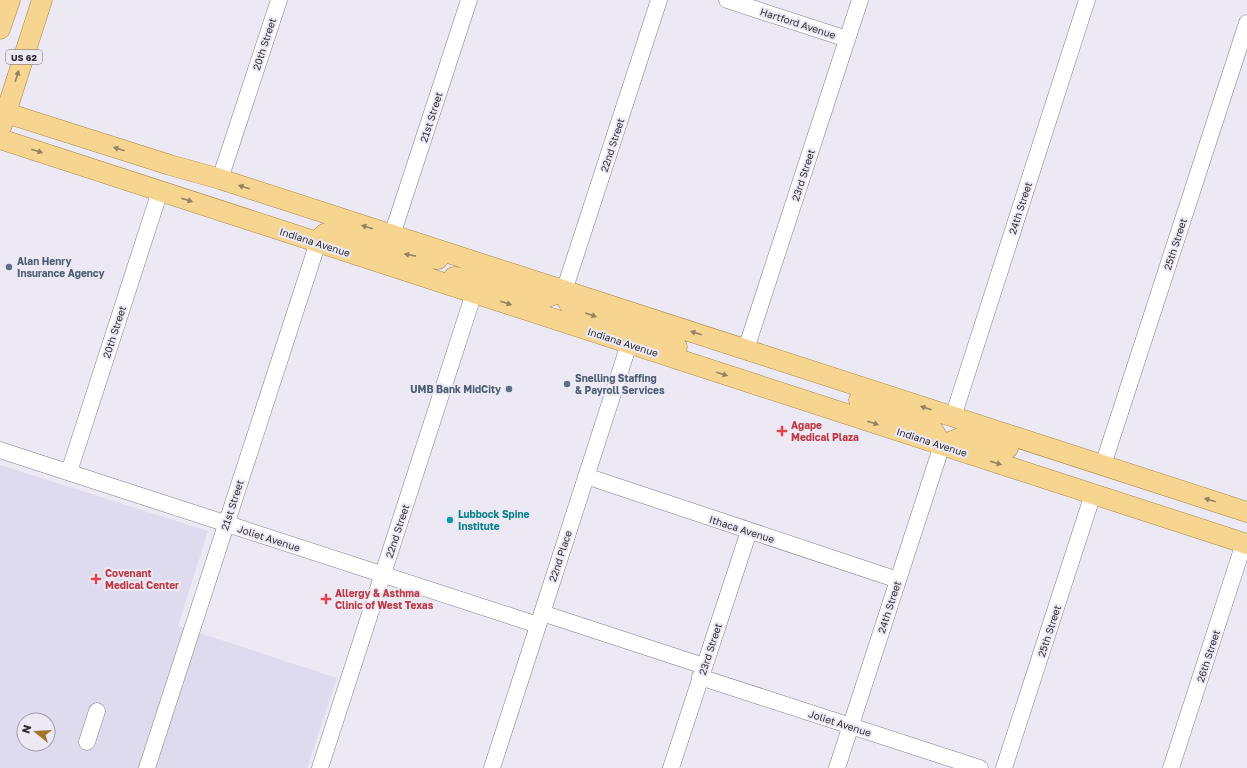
<svg xmlns="http://www.w3.org/2000/svg" width="1247" height="768" viewBox="0 0 1247 768" font-family="'Golos Text',sans-serif">
<rect width="100%" height="100%" fill="#ece9f5"/>
<path fill="#dfdbee" fill-rule="evenodd" d="M 0,465 L 208,531 L 178,626 L 337,678 L 307,768 L 0,768 ZM 24,720 L 48,720 L 48,744 L 24,744 Z"/>
<g fill="none" stroke-linecap="round" stroke-linejoin="round">
<defs>
<path id="minor" d="M 727,0 L 847,39
M 220,179 L 279,0
M 392,235 L 469,0
M 564,291 L 659,0
M 746,349 L 860,0
M 953,417 L 1087,0
M 0,450 L 538,625
M 1103,465 L 1247,23
M 69,472 L 160,191
M 586,476 L 898,580
M 542,613 L 704,666
M 700,677 L 980,768
M 87,742 L 97,711
M 147,768 L 318,242
M 320,768 L 474,293
M 492,768 L 629,344
M 671,768 L 749,531
M 837,768 L 942,445
M 1004,768 L 1093,494
M 1171,768 L 1244,543"/>
<path id="major" d="M 0,29 L 10,0
M 0,111 L 170,165 L 220,179 L 1247,512
M 2,125 L 42,0
M 0,139 L 1247,544
M 318,242 C 321,237 324,232 331,233 C 351,233 371,245 390,251 C 405,256 423,258 438,259
M 454,277 L 482,281 L 521,293 L 547,297 L 559,293
M 564,291 L 568,302 L 573,309 L 673,344 L 677,347
M 859,400 L 919,422 L 933,430 L 942,445 L 960,438 L 981,441 L 1008,448"/>
</defs>
<use href="#minor" stroke="#7e7c86" stroke-width="17"/>
<use href="#major" stroke="#ac8840" stroke-width="21"/>
<use href="#minor" stroke="#fff" stroke-width="16"/>
<use href="#major" stroke="#f6d591" stroke-width="20"/>
</g>
<defs><path id="oneway-solid" d="M-6-.8H1V-3.2L6.5 0L1 3.2V.8H-6Z"/></defs>
<g fill="#928262">
<use href="#oneway-solid" transform="translate(17 76) rotate(-72)"/>
<use href="#oneway-solid" transform="translate(119 149) rotate(-163)"/>
<use href="#oneway-solid" transform="translate(37 151) rotate(18)"/>
<use href="#oneway-solid" transform="translate(244 187) rotate(-162)"/>
<use href="#oneway-solid" transform="translate(187 200) rotate(18)"/>
<use href="#oneway-solid" transform="translate(367 227) rotate(-162)"/>
<use href="#oneway-solid" transform="translate(410 255) rotate(-169)"/>
<use href="#oneway-solid" transform="translate(506 303) rotate(18)"/>
<use href="#oneway-solid" transform="translate(591 315) rotate(19)"/>
<use href="#oneway-solid" transform="translate(696 333) rotate(-162)"/>
<use href="#oneway-solid" transform="translate(722 374) rotate(18)"/>
<use href="#oneway-solid" transform="translate(926 408) rotate(-162)"/>
<use href="#oneway-solid" transform="translate(873 423) rotate(18)"/>
<use href="#oneway-solid" transform="translate(996 463) rotate(18)"/>
<use href="#oneway-solid" transform="translate(1210 500) rotate(-162)"/>
</g>
<g fill="#5c6f8a" stroke="#ece9f5" stroke-width="1.5">
<circle cx="9" cy="267" r="4"/>
<circle cx="567" cy="384" r="4"/>
<circle cx="509" cy="389" r="4"/>
</g>
<g fill="#e0444e" stroke="#ece9f5" stroke-width="1.5">
<path d="M780 425h4v4h4v4h-4v4h-4v-4h-4v-4h4z"/>
<path d="M94 573h4v4h4v4h-4v4h-4v-4h-4v-4h4z"/>
<path d="M324 593h4v4h4v4h-4v4h-4v-4h-4v-4h4z"/>
</g>
<circle fill="#0f9aa8" stroke="#ece9f5" stroke-width="1.5" cx="450" cy="520" r="4"/>
<g text-anchor="middle" dominant-baseline="central" stroke-width="4" stroke-linejoin="round" paint-order="stroke">
<rect fill="#ece9f5" stroke="#68666c" stroke-width="1" x="6" y="50" width="36" height="14" rx="3"/>
<g font-size="9" font-weight="bold" fill="#2f2e32">
<text x="24" y="57">US 62</text>
</g>
<g font-size="10" fill="#2f2e32" stroke="#ece9f5">
<text transform="translate(798 23) rotate(18)">Hartford Avenue</text>
<text transform="translate(264 44) rotate(-72)">20th Street</text>
<text transform="translate(431 117) rotate(-72)">21st Street</text>
<text transform="translate(612 145) rotate(-72)">22nd Street</text>
<text transform="translate(803 175) rotate(-72)">23rd Street</text>
<text transform="translate(1020 208) rotate(-72)">24th Street</text>
<text transform="translate(315 242) rotate(18)">Indiana Avenue</text>
<text transform="translate(1175 244) rotate(-72)">25th Street</text>
<text transform="translate(114 332) rotate(-72)">20th Street</text>
<text transform="translate(623 342) rotate(18)">Indiana Avenue</text>
<text transform="translate(932 442) rotate(18)">Indiana Avenue</text>
<text transform="translate(232 505) rotate(-72)">21st Street</text>
<text transform="translate(742 529) rotate(18)">Ithaca Avenue</text>
<text transform="translate(397 531) rotate(-72)">22nd Street</text>
<text transform="translate(269 538) rotate(18)">Joliet Avenue</text>
<text transform="translate(560 556) rotate(-72)">22nd Place</text>
<text transform="translate(889 607) rotate(-72)">24th Street</text>
<text transform="translate(1049 631) rotate(-72)">25th Street</text>
<text transform="translate(710 649) rotate(-72)">23rd Street</text>
<text transform="translate(1208 656) rotate(-72)">26th Street</text>
<text transform="translate(840 723) rotate(18)">Joliet Avenue</text>
</g>
<g font-size="10" font-weight="bold" fill="#4e5e75" stroke="#ece9f5" text-anchor="start">
<text x="17" y="261">Alan Henry<tspan x="17" dy="12">Insurance Agency</tspan></text>
<text x="575" y="378">Snelling Staffing<tspan x="575" dy="12">&amp; Payroll Services</tspan></text>
<text x="501" y="389" text-anchor="end">UMB Bank MidCity</text>
</g>
<g font-size="10" font-weight="bold" fill="#be3a42" stroke="#ece9f5" text-anchor="start">
<text x="791" y="425">Agape<tspan x="791" dy="12">Medical Plaza</tspan></text>
<text x="105" y="573">Covenant<tspan x="105" dy="12">Medical Center</tspan></text>
<text x="335" y="593">Allergy &amp; Asthma<tspan x="335" dy="12">Clinic of West Texas</tspan></text>
</g>
<g font-size="10" font-weight="bold" fill="#0d838f" stroke="#ece9f5" text-anchor="start">
<text x="458" y="514">Lubbock Spine<tspan x="458" dy="12">Institute</tspan></text>
</g>
</g>
<g transform="translate(36 732) rotate(288)"><circle r="19" fill="#ece9f5" stroke="#a09ea7"/>
<path d="M0-3L7 15L0 10L-7 15Z" fill="#a07525"/>
<text y="-6" font-size="11" font-weight="bold" text-anchor="middle" fill="#2f2e32">N</text>
</g>
</svg>
